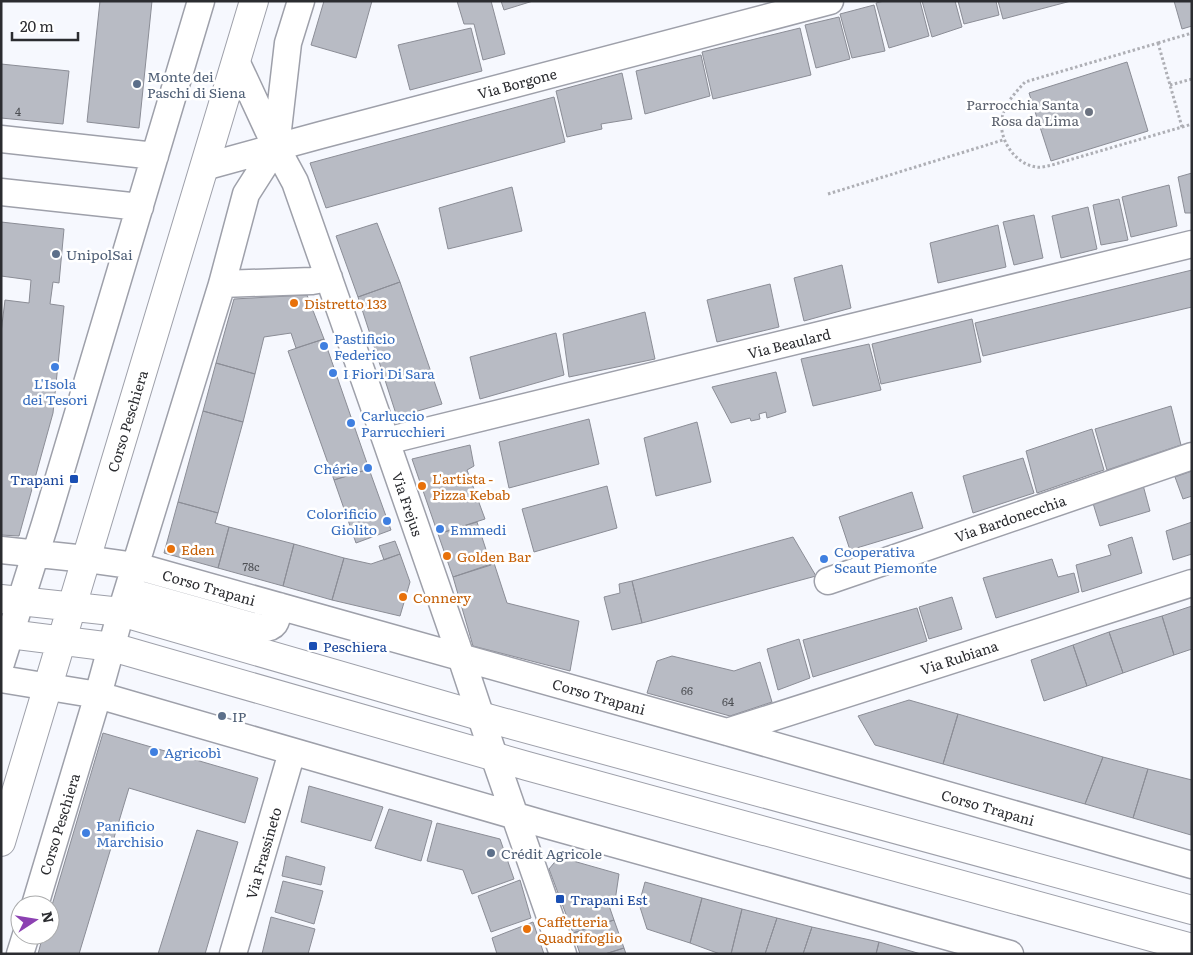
<svg xmlns="http://www.w3.org/2000/svg" width="1193" height="955" viewBox="0 0 1193 955" font-family="Literata,serif">
<rect width="100%" height="100%" fill="#f6f8fe"/>
<path fill="#b8bbc4" stroke="#8b8d96" d="M 100,1 L 152,1 L 139,128 L 87,122 Z
M 324,1 L 372,1 L 356,58 L 311,45 Z
M 457,1 L 491,1 L 505,54 L 483,60 L 474,24 L 464,24 Z
M 501,1 L 533,1 L 504,10 Z
M 884,1 L 920,1 L 929,36 L 889,48 L 876,3 Z
M 922,1 L 955,1 L 962,27 L 932,37 Z
M 958,1 L 996,1 L 999,15 L 964,24 Z
M 998,1 L 1071,1 L 1003,19 Z
M 1174,1 L 1192,1 L 1192,26 L 1182,29 Z
M 874,5 L 885,51 L 852,58 L 840,14 Z
M 839,17 L 850,59 L 816,68 L 805,25 Z
M 471,28 L 482,71 L 410,90 L 398,45 Z
M 800,28 L 811,75 L 713,99 L 702,52 Z
M 701,55 L 710,96 L 645,114 L 636,71 Z
M 1127,62 L 1148,131 L 1051,161 L 1029,93 Z
M 1,64 L 69,71 L 63,124 L 1,118 Z
M 622,73 L 632,119 L 601,124 L 602,129 L 567,137 L 556,91 Z
M 554,97 L 565,142 L 326,208 L 310,163 Z
M 1192,173 L 1192,213 L 1185,213 L 1178,177 Z
M 1169,185 L 1177,226 L 1131,237 L 1122,197 Z
M 512,187 L 522,231 L 448,249 L 439,208 Z
M 1119,199 L 1128,240 L 1101,245 L 1093,205 Z
M 1088,207 L 1097,249 L 1061,258 L 1052,216 Z
M 1034,215 L 1043,258 L 1014,265 L 1003,222 Z
M 1,222 L 64,229 L 59,283 L 53,282 L 50,304 L 64,306 L 53,413 L 19,536 L 1,535 L 1,333 L 5,300 L 29,303 L 31,280 L 1,276 Z
M 377,223 L 400,282 L 358,297 L 336,236 Z
M 998,225 L 1006,267 L 938,283 L 930,243 Z
M 842,265 L 851,308 L 804,321 L 794,278 Z
M 1192,270 L 1192,307 L 983,356 L 975,323 Z
M 400,282 L 442,404 L 397,417 L 358,297 Z
M 770,284 L 779,327 L 717,342 L 707,300 Z
M 307,295 L 324,339 L 296,348 L 291,333 L 264,337 L 255,374 L 216,363 L 234,299 Z
M 645,312 L 655,359 L 569,377 L 563,334 Z
M 972,319 L 981,362 L 881,384 L 872,344 Z
M 556,333 L 564,375 L 480,399 L 470,357 Z
M 324,339 L 369,469 L 334,480 L 288,351 Z
M 869,344 L 881,390 L 813,406 L 801,359 Z
M 216,363 L 255,374 L 243,422 L 203,411 Z
M 776,372 L 786,412 L 767,418 L 766,412 L 759,414 L 760,419 L 751,421 L 750,418 L 731,423 L 712,387 Z
M 1171,406 L 1181,445 L 1107,470 L 1095,429 Z
M 203,411 L 243,422 L 218,513 L 178,502 Z
M 589,419 L 599,464 L 509,488 L 499,442 Z
M 697,422 L 711,482 L 656,496 L 644,438 Z
M 1092,429 L 1104,470 L 1037,493 L 1026,451 Z
M 470,445 L 474,466 L 467,470 L 485,519 L 438,534 L 412,459 Z
M 1023,458 L 1034,493 L 973,513 L 963,476 Z
M 369,469 L 391,530 L 356,543 L 334,480 Z
M 1192,471 L 1192,496 L 1183,499 L 1175,477 Z
M 1143,485 L 1150,511 L 1100,526 L 1092,500 Z
M 607,486 L 617,528 L 534,552 L 522,509 Z
M 912,492 L 923,528 L 850,550 L 839,517 Z
M 178,502 L 218,513 L 215,523 L 229,527 L 218,568 L 164,553 Z
M 477,522 L 491,565 L 453,577 L 438,534 Z
M 1192,522 L 1192,554 L 1173,560 L 1166,531 Z
M 229,527 L 294,544 L 283,586 L 218,568 Z
M 793,537 L 816,576 L 642,623 L 632,581 Z
M 1132,537 L 1142,573 L 1082,592 L 1076,565 L 1111,555 L 1108,545 Z
M 395,541 L 400,554 L 384,560 L 379,546 Z
M 294,544 L 344,558 L 332,600 L 283,586 Z
M 400,554 L 410,582 L 400,616 L 332,600 L 344,558 L 371,564 Z
M 1052,559 L 1058,577 L 1074,573 L 1079,592 L 996,618 L 983,578 Z
M 494,563 L 507,603 L 579,621 L 570,671 L 473,646 L 453,577 Z
M 632,581 L 642,623 L 612,630 L 604,597 L 620,593 L 619,584 Z
M 952,597 L 962,629 L 929,639 L 919,607 Z
M 1192,606 L 1192,649 L 1174,655 L 1162,616 Z
M 917,608 L 927,641 L 813,677 L 803,640 Z
M 1162,616 L 1174,655 L 1123,673 L 1109,632 Z
M 1109,632 L 1123,673 L 1087,686 L 1073,645 Z
M 799,639 L 810,678 L 778,690 L 767,649 Z
M 1073,645 L 1087,686 L 1044,701 L 1031,660 Z
M 672,656 L 734,671 L 760,662 L 772,702 L 730,716 L 647,693 L 657,661 Z
M 909,700 L 958,714 L 943,764 L 875,745 L 858,716 Z
M 958,714 L 1103,757 L 1085,804 L 943,764 Z
M 103,733 L 258,778 L 245,823 L 129,788 L 79,954 L 38,954 L 43,935 L 50,935 L 50,912 Z
M 1103,757 L 1148,769 L 1133,818 L 1085,804 Z
M 1148,769 L 1192,780 L 1191,835 L 1133,818 Z
M 309,786 L 383,807 L 371,841 L 301,822 Z
M 389,809 L 432,821 L 421,861 L 375,848 Z
M 437,823 L 500,839 L 514,879 L 472,894 L 463,870 L 427,861 Z
M 197,830 L 238,842 L 205,954 L 158,954 Z
M 286,856 L 325,867 L 321,885 L 282,876 Z
M 559,857 L 619,874 L 615,901 L 606,897 L 614,920 L 573,933 L 549,869 Z
M 520,880 L 531,918 L 491,932 L 478,896 Z
M 283,881 L 323,891 L 314,924 L 275,912 Z
M 645,882 L 702,898 L 690,943 L 647,929 L 639,904 Z
M 702,898 L 742,909 L 731,954 L 720,954 L 690,943 Z
M 742,909 L 777,918 L 765,954 L 731,954 Z
M 271,917 L 315,929 L 308,954 L 262,954 Z
M 777,918 L 812,927 L 803,954 L 765,954 Z
M 614,920 L 624,948 L 605,954 L 580,954 L 573,933 Z
M 533,922 L 544,954 L 497,954 L 492,938 Z
M 812,927 L 879,942 L 876,954 L 803,954 Z
M 879,942 L 921,954 L 876,954 Z
M 624,948 L 626,954 L 605,954 Z"/>
<g fill="none" stroke-linecap="round" stroke-linejoin="round">
<defs>
<path id="minor" d="M 236,61 L 276,147 L 295,182 L 386,441 L 461,657 L 494,756 L 563,954
M 1,139 L 155,156
M 204,167 L 321,135 L 830,1
M 1,192 L 140,207
M 222,284 L 312,281 L 329,278
M 386,441 L 1192,244
M 1,550 L 86,559 L 136,566 L 727,732 L 1192,865
M 828,581 L 1192,456
M 128,591 L 260,628 C 277,629 277,620 279,606
M 1,663 L 45,524 L 201,1
M 1,679 L 98,695 L 547,825 L 1010,954
M 727,732 L 1192,583
M 35,905 L 98,695 L 121,612 L 222,284 L 246,194 L 276,147 L 288,43 L 301,1
M 20,954 L 26,935
M 233,954 L 292,752"/>
<path id="major" d="M 1,599 L 121,612 L 480,716 L 1192,910
M 1,633 L 112,647 L 527,766 L 1192,948
M 1,842 L 254,1"/>
</defs>
<use href="#minor" stroke="#9ea0aa" stroke-width="29"/>
<use href="#major" stroke="#9ea0aa" stroke-width="30"/>
<path stroke="#aeafb5" stroke-width="3" stroke-dasharray="2.5 2.5" stroke-linecap="butt" d="M 1158,43 L 1182,127 L 1052,165 C 1047,166 1041,168 1036,167 C 1015,164 998,139 1002,118 C 1005,103 1016,92 1025,82 Z
M 1158,43 L 1192,33
M 1170,85 L 1192,79
M 1182,127 L 1192,124
M 828,194 L 1003,140"/>
<use href="#minor" stroke="#fff" stroke-width="26"/>
<use href="#major" stroke="#fff" stroke-width="28"/>
</g>
<g fill="#5c6f8a" stroke="#fff" stroke-width="2">
<circle cx="137" cy="84" r="5"/>
<circle cx="56" cy="254" r="5"/>
<circle cx="222" cy="716" r="5"/>
<circle cx="491" cy="853" r="5"/>
</g>
<circle fill="#6b7280" stroke="#fff" stroke-width="2" cx="1089" cy="112" r="5"/>
<g fill="#e8710a" stroke="#fff" stroke-width="2">
<circle cx="294" cy="303" r="5"/>
<circle cx="422" cy="486" r="5"/>
<circle cx="171" cy="549" r="5"/>
<circle cx="447" cy="556" r="5"/>
<circle cx="403" cy="597" r="5"/>
<circle cx="527" cy="929" r="5"/>
</g>
<g fill="#3f7fe0" stroke="#fff" stroke-width="2">
<circle cx="324" cy="346" r="5"/>
<circle cx="55" cy="367" r="5"/>
<circle cx="333" cy="373" r="5"/>
<circle cx="351" cy="423" r="5"/>
<circle cx="368" cy="468" r="5"/>
<circle cx="387" cy="521" r="5"/>
<circle cx="440" cy="529" r="5"/>
<circle cx="824" cy="559" r="5"/>
<circle cx="154" cy="752" r="5"/>
<circle cx="86" cy="833" r="5"/>
</g>
<g fill="#1a4fb4" stroke="#fff" stroke-width="2">
<rect x="69" y="474" width="10" height="10" rx="2.5"/>
<rect x="308" y="641" width="10" height="10" rx="2.5"/>
<rect x="555" y="894" width="10" height="10" rx="2.5"/>
</g>
<g text-anchor="middle" dominant-baseline="central" stroke-width="5" stroke-linejoin="round" paint-order="stroke">
<g font-size="11" fill="#4e5055">
<text x="18" y="111">4</text>
<text x="251" y="566">78c</text>
<text x="687" y="690">66</text>
<text x="728" y="701">64</text>
</g>
<g font-size="14" fill="#4e5e75" stroke="#fff" text-anchor="start">
<text x="147" y="76">Monte dei<tspan x="147" dy="16">Paschi di Siena</tspan></text>
<text x="66" y="254">UnipolSai</text>
<text x="232" y="716">IP</text>
<text x="501" y="853">Crédit Agricole</text>
</g>
<g font-size="14" fill="#2b2c30" stroke="#fff">
<text transform="translate(517 83) rotate(-15)">Via Borgone</text>
<text transform="translate(789 343) rotate(-14)">Via Beaulard</text>
<text transform="translate(127 421) rotate(-73)">Corso Peschiera</text>
<text transform="translate(408 504) rotate(71)">Via Frejus</text>
<text transform="translate(1010 518) rotate(-19)">Via Bardonecchia</text>
<text transform="translate(209 587) rotate(16)">Corso Trapani</text>
<text transform="translate(959 657) rotate(-18)">Via Rubiana</text>
<text transform="translate(599 696) rotate(16)">Corso Trapani</text>
<text transform="translate(988 807) rotate(16)">Corso Trapani</text>
<text transform="translate(59 824) rotate(-73)">Corso Peschiera</text>
<text transform="translate(263 853) rotate(-74)">Via Frassineto</text>
</g>
<g font-size="14" fill="#5b616d" stroke="#fff" text-anchor="end">
<text x="1079" y="104">Parrocchia Santa<tspan x="1079" dy="16">Rosa da Lima</tspan></text>
</g>
<g font-size="14" fill="#c56008" stroke="#fff" text-anchor="start">
<text x="304" y="303">Distretto 133</text>
<text x="432" y="478">L'artista -<tspan x="432" dy="16">Pizza Kebab</tspan></text>
<text x="181" y="549">Eden</text>
<text x="457" y="556">Golden Bar</text>
<text x="413" y="597">Connery</text>
<text x="537" y="921">Caffetteria<tspan x="537" dy="16">Quadrifoglio</tspan></text>
</g>
<g font-size="14" fill="#366cbe" stroke="#fff" text-anchor="start">
<text x="334" y="338">Pastificio<tspan x="334" dy="16">Federico</tspan></text>
<text x="343" y="373">I Fiori Di Sara</text>
<text x="55" y="383" text-anchor="middle">L'Isola<tspan x="55" dy="16">dei Tesori</tspan></text>
<text x="361" y="415">Carluccio<tspan x="361" dy="16">Parrucchieri</tspan></text>
<text x="358" y="468" text-anchor="end">Chérie</text>
<text x="377" y="513" text-anchor="end">Colorificio<tspan x="377" dy="16">Giolito</tspan></text>
<text x="450" y="529">Emmedi</text>
<text x="834" y="551">Cooperativa<tspan x="834" dy="16">Scaut Piemonte</tspan></text>
<text x="164" y="752">Agricobì</text>
<text x="96" y="825">Panificio<tspan x="96" dy="16">Marchisio</tspan></text>
</g>
<g font-size="14" fill="#164399" stroke="#fff" text-anchor="start">
<text x="64" y="479" text-anchor="end">Trapani</text>
<text x="323" y="646">Peschiera</text>
<text x="570" y="899">Trapani Est</text>
</g>
</g>
<rect width="1193" height="955" fill="none" stroke="#2b2c30" stroke-width="5"/>
<g transform="translate(35 920) rotate(78)"><circle r="24" fill="#ffffff" stroke="#aaabac"/>
<path d="M0-4L9 19L0 12L-9 19Z" fill="#8c41b2"/>
<text y="-8" font-size="14" font-weight="bold" text-anchor="middle" fill="#2b2c30">N</text>
</g>
<path d="M12 32v8h66v-8" fill="none" stroke="#2b2c30" stroke-width="2.5"/>
<text x="20" y="32" font-size="15" fill="#2b2c30" stroke="#ffffff" stroke-width="4" paint-order="stroke">20 m</text>
</svg>
